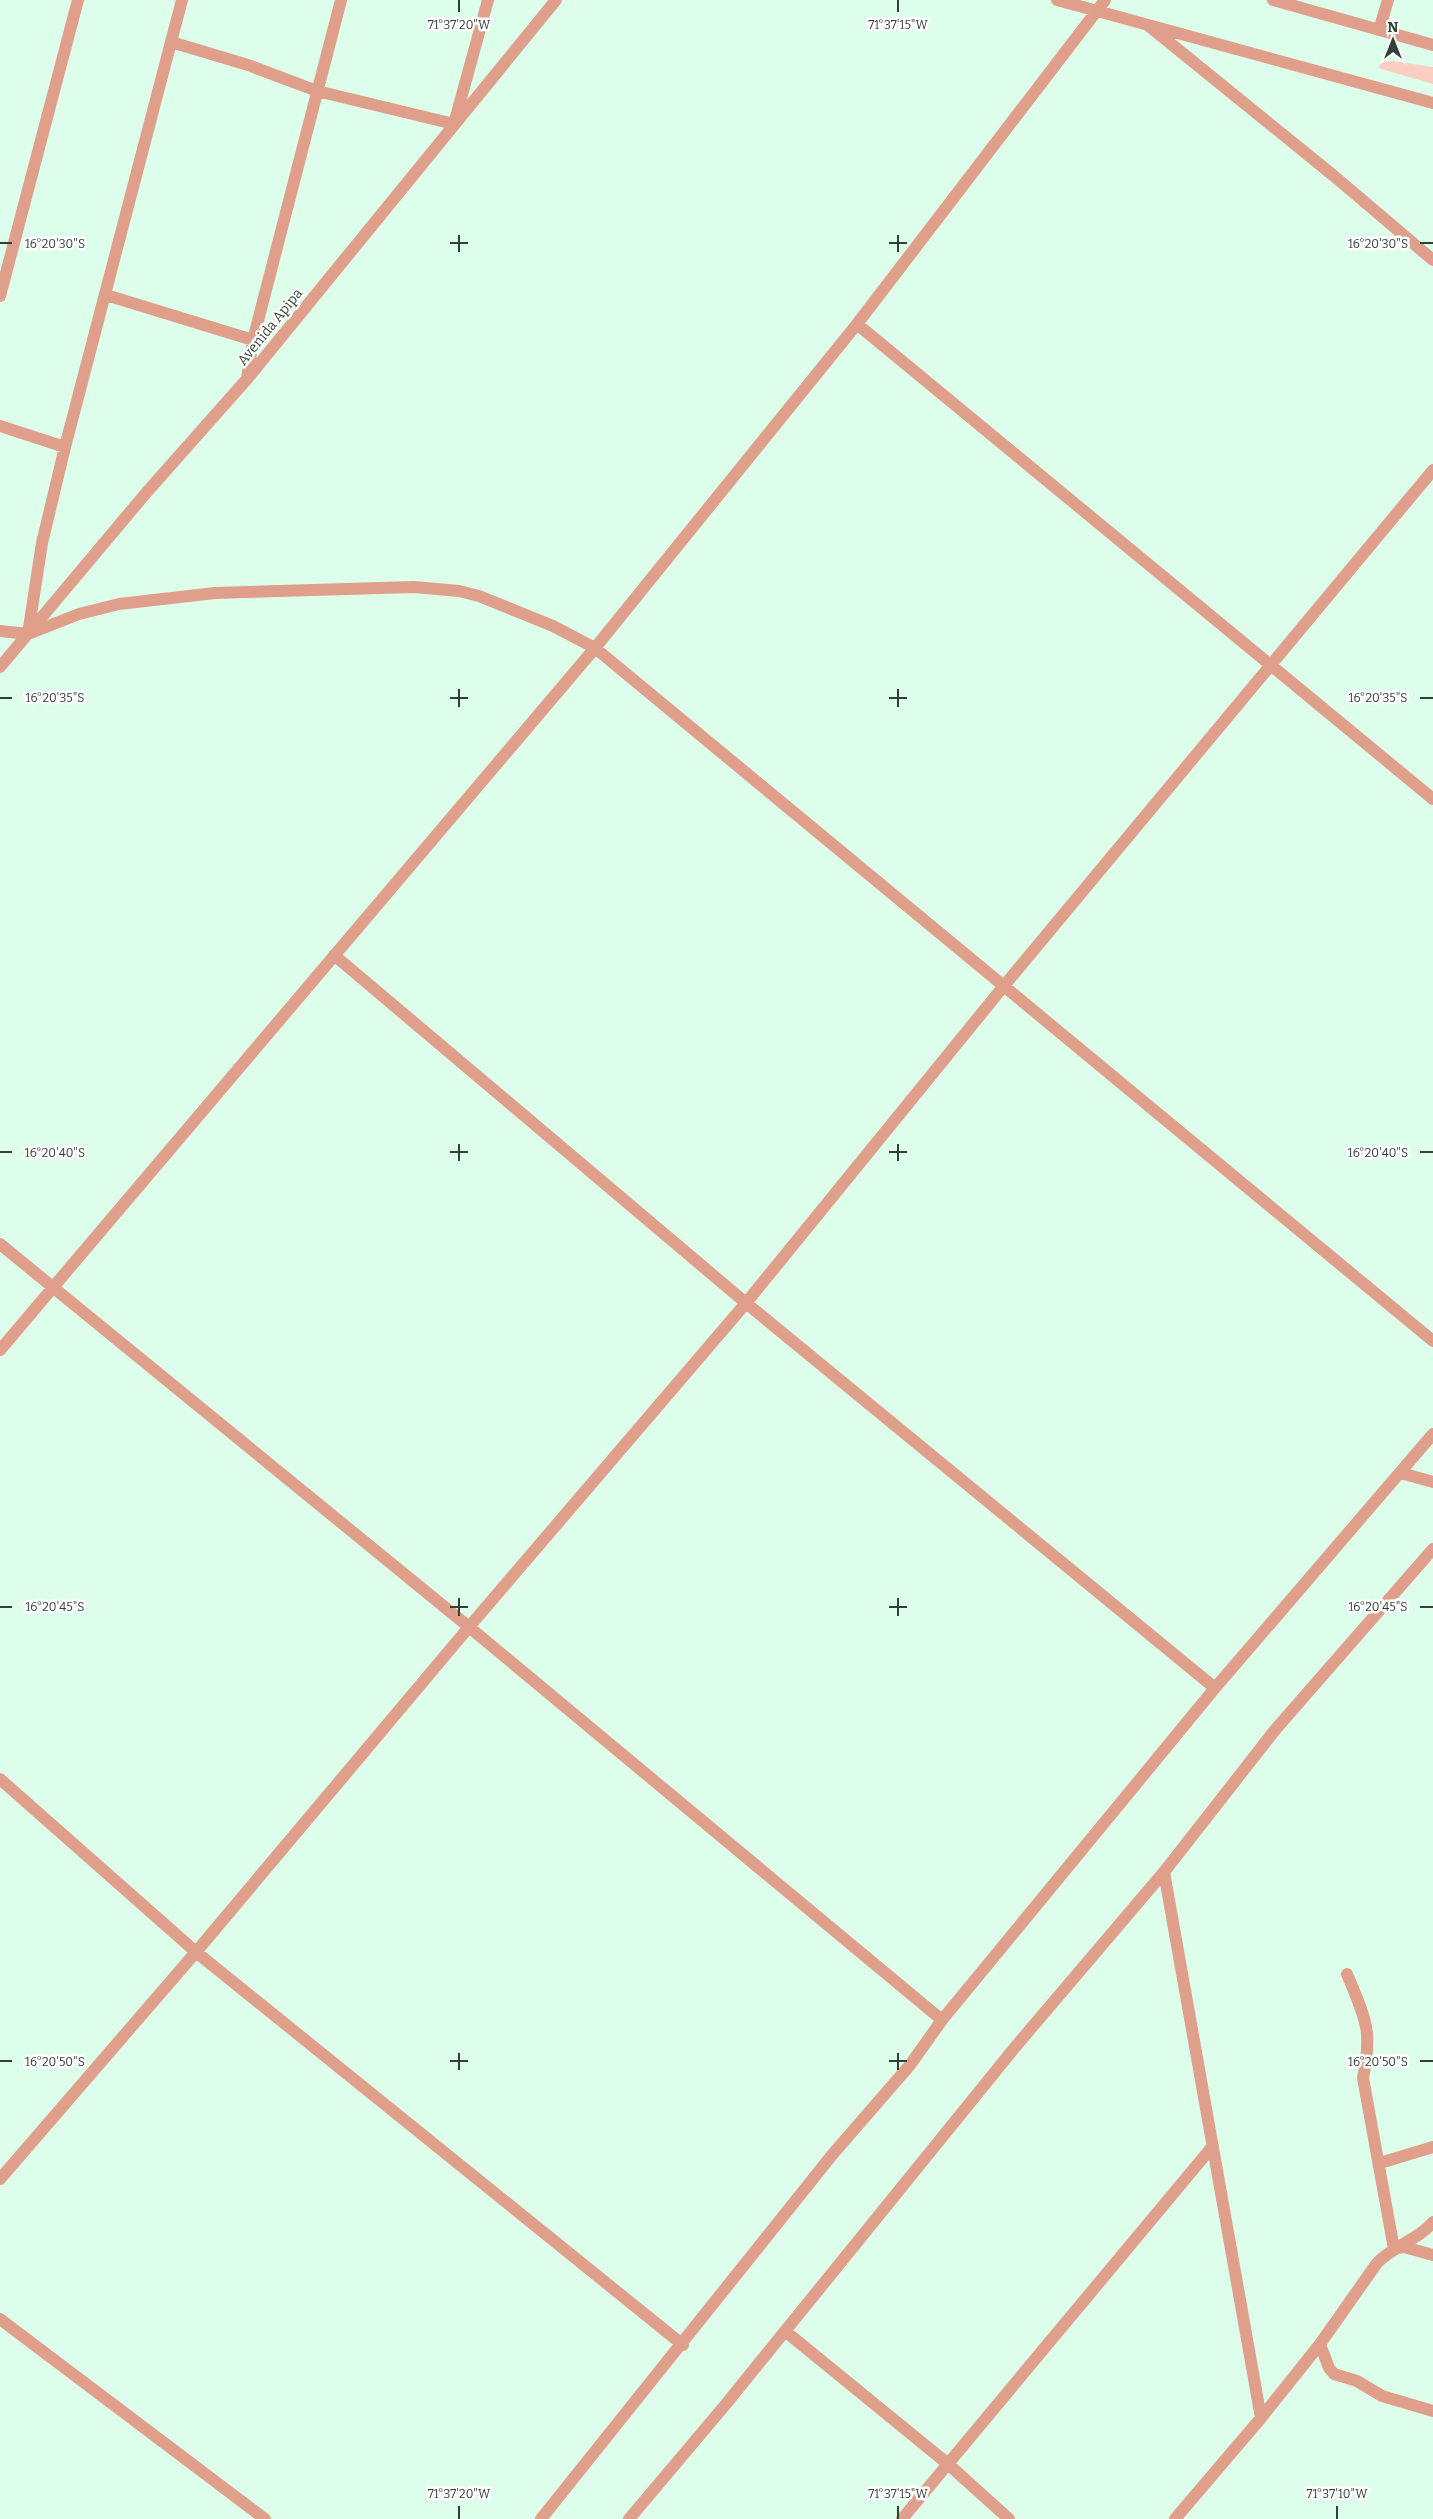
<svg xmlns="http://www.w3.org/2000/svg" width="1433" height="2519" viewBox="0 0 1433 2519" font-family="Bitter,serif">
<rect width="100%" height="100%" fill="#ddfeea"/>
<path fill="#facec0" d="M 1393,61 L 1433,67 L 1433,84 L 1378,68 L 1382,62 Z"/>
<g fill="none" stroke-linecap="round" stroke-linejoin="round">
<path stroke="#df9f8b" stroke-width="12" d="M 1057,0 L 1433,103
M 1273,0 L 1433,45
M 1149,26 L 1334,176 L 1433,260
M 1379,30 L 1388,0
M 171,42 L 248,65 L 317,91 L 454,124 L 488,0
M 106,295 L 253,340
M 0,296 L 78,0
M 857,324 L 1433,799
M 247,378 L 253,340 L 341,0
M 0,426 L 65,447
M 0,631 L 28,634 L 79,614 L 119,604 L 215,593 L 414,587 L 459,591 L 479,596 L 553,626 L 595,648 L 1433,1341
M 28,634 L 42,543 L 65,447 L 182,0
M 0,667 L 146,493 L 247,379 L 556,0
M 334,955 L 746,1303 L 1215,1688
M 0,1244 L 469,1627 L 942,2020
M 0,1350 L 595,648 L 857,324 L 1105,0
M 1401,1473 L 1433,1482
M 0,1779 L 196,1952 L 683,2345
M 1164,1872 L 1261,2418
M 1347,1974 C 1365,2018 1373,2029 1363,2078 L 1394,2249
M 1380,2163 L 1433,2147
M 0,2179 L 196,1952 L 469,1627 L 746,1303 L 1003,987 L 1433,470
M 1397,2248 L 1404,2247 L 1433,2255
M 0,2319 L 265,2519
M 785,2331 L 948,2464 L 1009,2519
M 1320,2344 L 1329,2368 L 1334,2374 L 1357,2381 L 1382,2396 L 1433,2411
M 541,2519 L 832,2155 L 910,2065 L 942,2020 L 1215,1688 L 1433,1434
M 629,2519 L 726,2404 L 1016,2046 L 1164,1872 L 1275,1730 L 1433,1549
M 902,2519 L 1212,2147
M 1175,2519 L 1261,2418 L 1320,2344 L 1377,2263 C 1393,2246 1418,2240 1433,2222"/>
</g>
<path fill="none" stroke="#334038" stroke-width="2" d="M 459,0 L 459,12M 898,0 L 898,12M 459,235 L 459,252M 898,235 L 898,252M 0,243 L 12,243M 450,243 L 468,243M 889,243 L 907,243M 1420,243 L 1433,243M 459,689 L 459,707M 898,689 L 898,707M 0,698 L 12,698M 450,698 L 468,698M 889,698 L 907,698M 1420,698 L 1433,698M 459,1144 L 459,1161M 898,1144 L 898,1161M 0,1152 L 12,1152M 450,1152 L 468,1152M 889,1152 L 907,1152M 1420,1152 L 1433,1152M 459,1598 L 459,1616M 898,1598 L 898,1616M 0,1607 L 12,1607M 450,1607 L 468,1607M 889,1607 L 907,1607M 1420,1607 L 1433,1607M 459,2053 L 459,2070M 898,2053 L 898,2070M 0,2061 L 12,2061M 450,2061 L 468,2061M 889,2061 L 907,2061M 1420,2061 L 1433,2061M 459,2506 L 459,2519M 898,2506 L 898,2519M 1337,2506 L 1337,2519"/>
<g text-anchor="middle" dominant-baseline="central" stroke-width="5" stroke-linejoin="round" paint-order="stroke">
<g font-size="14" fill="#334038" stroke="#fff">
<text transform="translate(270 327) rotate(-51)">Avenida Apipa</text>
</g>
</g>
<g font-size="12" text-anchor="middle" fill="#334038" stroke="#fff" stroke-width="5" stroke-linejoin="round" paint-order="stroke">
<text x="459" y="29">71°37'20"W</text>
<text x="898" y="29">71°37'15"W</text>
<text x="55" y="248">16°20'30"S</text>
<text x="1378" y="248">16°20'30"S</text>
<text x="55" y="702">16°20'35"S</text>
<text x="1378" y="702">16°20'35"S</text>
<text x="55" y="1157">16°20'40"S</text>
<text x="1378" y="1157">16°20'40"S</text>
<text x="55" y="1611">16°20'45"S</text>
<text x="1378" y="1611">16°20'45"S</text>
<text x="55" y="2066">16°20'50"S</text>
<text x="1378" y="2066">16°20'50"S</text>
<text x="459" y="2498">71°37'20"W</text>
<text x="898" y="2498">71°37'15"W</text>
<text x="1337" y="2498">71°37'10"W</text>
</g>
<g transform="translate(1393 40)" stroke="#ffffff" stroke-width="4" paint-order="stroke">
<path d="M0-4L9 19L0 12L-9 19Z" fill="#334038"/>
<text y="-8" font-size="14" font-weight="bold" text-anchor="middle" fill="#334038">N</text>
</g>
</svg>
